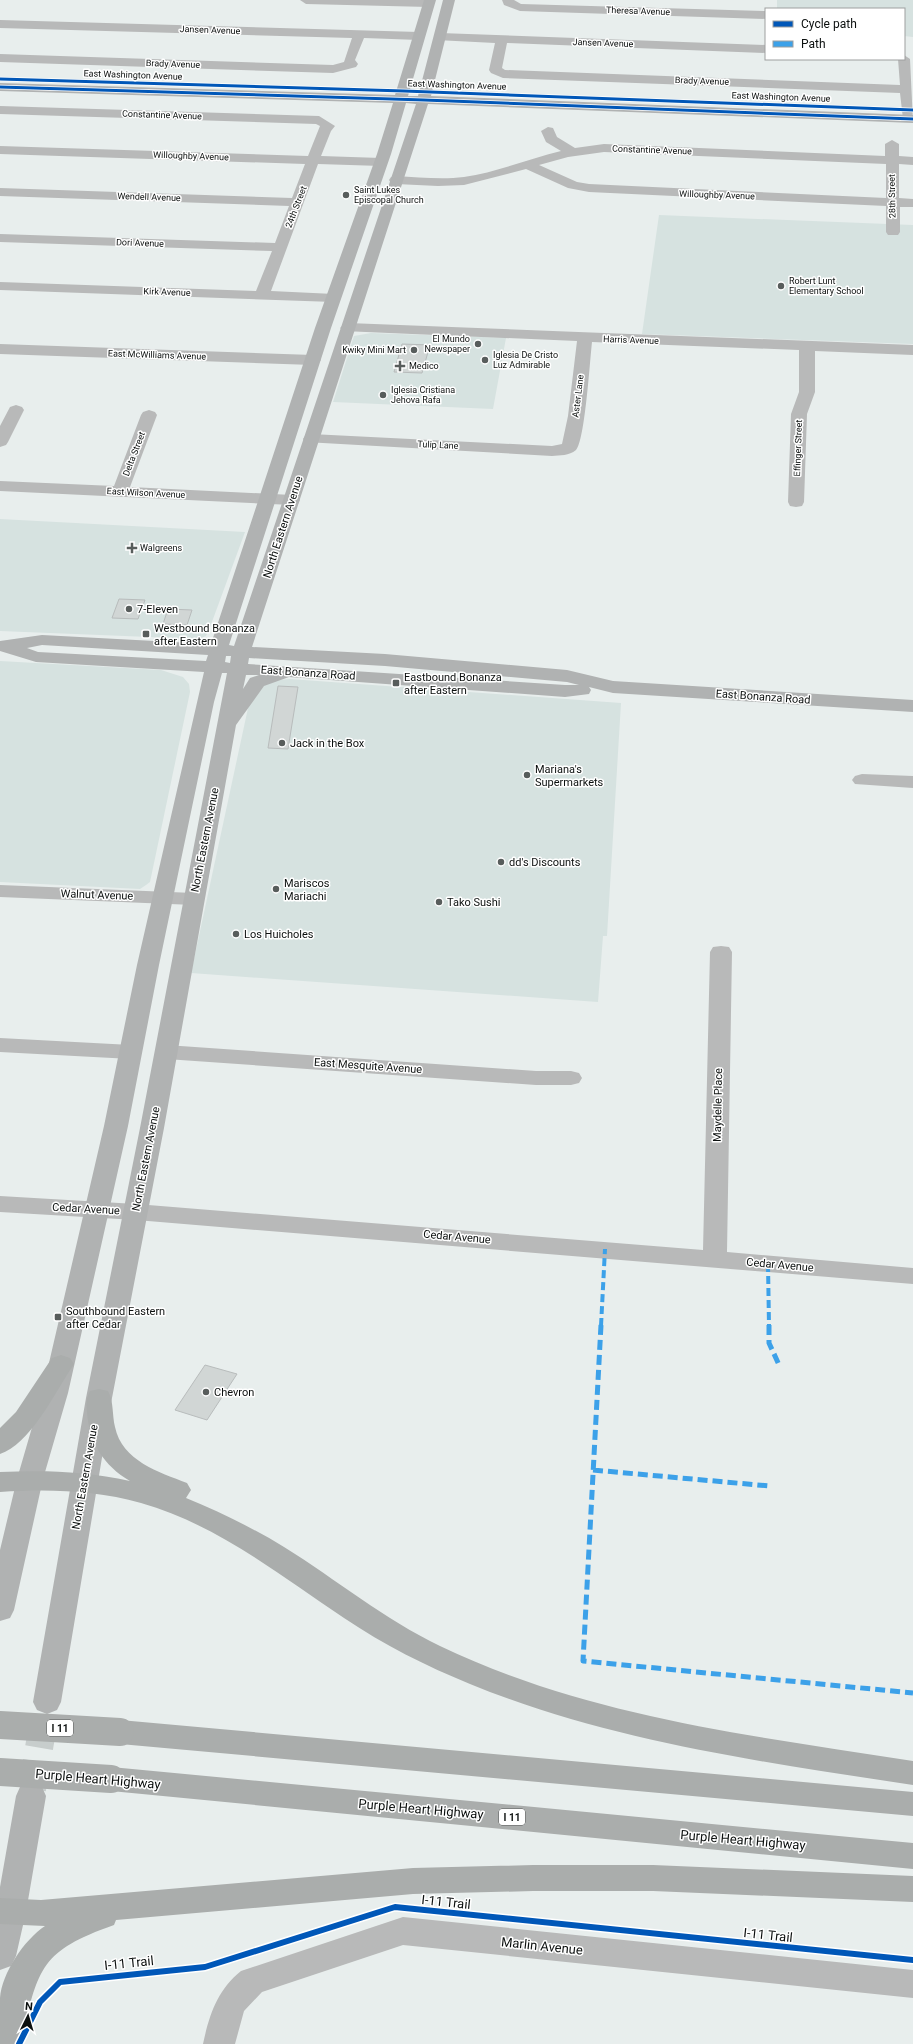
<svg xmlns="http://www.w3.org/2000/svg" width="913" height="2044" viewBox="0 0 913 2044" font-family="Roboto,sans-serif">
<rect width="100%" height="100%" fill="#e8eeed"/>
<path fill="#d6e2e0" d="M 777,0 L 913,0 L 913,37 L 904,36 L 904,9 L 777,9 Z
M 659,215 L 913,225 L 913,344 L 642,334 Z
M 371,333 L 506,338 L 493,409 L 333,402 L 354,336 Z
M 0,519 L 245,532 L 209,630 L 206,636 L 199,639 L 0,631 Z
M 0,661 L 161,670 L 183,677 L 189,684 L 190,692 L 150,882 L 146,885 L 140,889 L 0,882 Z
M 290,679 L 621,703 L 607,936 L 603,936 L 598,1002 L 191,973 L 248,708 L 253,694 L 270,681 Z"/>
<path fill="#d1d6d5" stroke="#b8bcbc" d="M 402,344 L 430,345 L 422,373 L 394,372 Z
M 119,599 L 145,600 L 138,619 L 112,618 Z
M 168,609 L 192,610 L 187,625 L 163,624 Z
M 278,686 L 298,687 L 288,749 L 268,748 Z
M 205,1365 L 237,1374 L 207,1420 L 175,1410 Z"/>
<g fill="none" stroke-linecap="round" stroke-linejoin="round">
<path stroke="#c7cdcc" stroke-width="28" stroke-dasharray="28 14" stroke-linecap="butt" d="M 32,1789 L 45,1713"/>
<path fill="#b8b9b9" fill-rule="evenodd" d="M 300,0 L 431,0 L 435,3 L 429,7 L 306,4 Z
M 502,0 L 514,0 L 521,4 L 766,11 L 766,19 L 520,11 L 504,5 Z
M 0,20 L 419,32 L 425,36 L 419,40 L 364,38 L 355,60 L 358,64 L 356,67 L 333,73 L 0,62 L 0,54 L 333,65 L 344,62 L 352,38 L 0,28 Z
M 440,33 L 766,45 L 766,53 L 507,43 L 502,68 L 505,70 L 900,85 L 898,59 L 904,59 L 904,55 L 910,59 L 913,122 L 904,122 L 903,119 L 900,93 L 503,78 L 491,73 L 489,70 L 495,43 L 436,40 L 434,37 Z
M 0,106 L 319,116 L 335,126 L 331,131 L 321,156 L 381,158 L 388,162 L 381,166 L 318,164 L 271,291 L 334,294 L 339,295 L 341,298 L 339,301 L 334,302 L 0,290 L 0,282 L 256,291 L 272,251 L 0,242 L 0,234 L 275,243 L 289,206 L 0,196 L 0,188 L 292,198 L 305,164 L 0,154 L 0,146 L 308,156 L 320,126 L 316,124 L 0,114 Z
M 548,127 L 553,128 L 557,137 L 575,148 L 604,144 L 885,156 L 885,144 L 892,140 L 899,144 L 899,156 L 913,157 L 913,165 L 899,164 L 899,198 L 913,199 L 913,207 L 900,207 L 900,232 L 898,235 L 888,235 L 886,232 L 886,206 L 589,192 L 568,188 L 526,169 L 464,185 L 438,186 L 396,184 L 391,183 L 389,180 L 391,177 L 396,176 C 418,177 441,180 464,177 C 497,172 528,159 561,151 L 546,142 L 541,131 ZM 604,152 L 886,164 L 886,198 L 589,184 L 577,182 L 539,165 L 568,157 Z
M 348,323 L 913,345 L 913,355 L 815,351 L 815,392 L 807,414 L 804,502 L 802,506 L 796,507 L 790,506 L 788,502 L 791,414 L 799,392 L 799,350 L 592,342 C 590,359 585,441 576,450 C 569,456 560,455 552,456 L 305,442 L 303,439 L 305,436 L 311,434 L 552,446 L 562,444 L 568,416 L 577,341 L 343,331 L 340,328 L 343,325 Z
M 0,344 L 313,355 L 318,357 L 321,360 L 318,363 L 313,365 L 0,354 Z
M 16,405 L 22,407 L 24,410 L 8,442 L 6,445 L 0,447 L 0,426 L 10,407 Z
M 149,410 L 155,412 L 157,415 L 130,487 L 292,495 L 298,496 L 300,500 L 298,504 L 292,505 L 0,491 L 0,481 L 114,486 L 141,415 L 143,412 Z
M 862,774 L 913,776 L 913,788 L 855,784 L 852,780 L 855,776 Z
M 0,885 L 194,893 L 201,895 L 204,899 L 201,903 L 194,905 L 0,897 Z
M 721,946 L 729,947 L 732,952 L 727,1252 L 913,1268 L 913,1284 L 136,1220 L 0,1212 L 0,1196 L 136,1204 L 703,1250 L 710,952 L 713,947 Z
M 0,1038 L 131,1045 L 139,1047 L 142,1052 L 139,1057 L 131,1059 L 0,1052 Z
M 166,1045 L 536,1071 L 571,1071 L 579,1073 L 582,1078 L 579,1083 L 571,1085 L 536,1085 L 166,1059 L 158,1057 L 155,1052 L 158,1047 Z
M 403,1917 L 913,1970 L 913,1998 L 403,1945 L 262,1992 L 244,2011 L 235,2044 L 203,2044 C 209,2016 217,1990 241,1971 Z"/>
<path fill="#b0b2b2" fill-rule="evenodd" d="M 424,0 L 436,0 L 408,96 L 418,96 L 443,0 L 455,0 L 431,96 L 913,115 L 913,123 L 428,104 L 252,647 L 385,654 L 567,670 L 613,681 L 913,700 L 913,712 L 613,693 L 589,687 L 591,690 L 589,694 L 565,697 L 289,677 L 264,686 L 236,725 L 164,1128 L 112,1398 L 61,1702 L 57,1710 L 47,1714 L 37,1710 L 33,1702 L 86,1398 L 140,1128 L 227,673 L 222,673 L 214,702 L 159,965 L 128,1126 L 68,1393 L 43,1479 L 14,1610 L 10,1618 L 0,1621 L 0,1550 L 17,1479 L 42,1393 L 104,1126 L 137,965 L 204,672 L 36,662 L 0,651 L 0,641 L 42,635 L 211,644 L 315,328 L 377,154 L 393,103 L 0,91 L 0,83 L 395,95 ZM 406,103 L 416,104 L 234,646 L 229,645 L 331,328 L 391,154 ZM 42,645 L 208,655 L 206,661 L 38,652 L 27,648 ZM 226,656 L 231,656 L 230,663 L 225,662 ZM 249,658 L 385,666 L 567,682 L 579,685 L 565,685 L 248,664 ZM 246,675 L 259,675 L 250,678 L 243,689 Z
M 31,1784 L 42,1787 L 46,1796 L 26,1912 L 16,1956 L 11,1966 L 0,1970 L 0,1887 L 16,1796 L 20,1787 Z"/>
<path fill="#aaadac" fill-rule="evenodd" d="M 61,1355 L 70,1358 L 74,1364 L 70,1370 C 54,1395 29,1445 0,1454 L 0,1428 L 16,1412 L 52,1358 Z
M 99,1389 L 108,1391 C 114,1402 112,1415 115,1427 C 122,1461 159,1472 187,1483 L 191,1490 L 186,1498 C 220,1512 253,1528 284,1547 C 337,1580 384,1619 440,1646 C 588,1717 753,1736 913,1761 L 913,1785 C 763,1762 612,1742 470,1684 C 426,1666 384,1645 344,1618 C 279,1575 218,1525 141,1503 C 94,1490 48,1489 0,1492 L 0,1472 C 44,1470 86,1471 130,1481 C 104,1466 89,1442 87,1412 C 86,1404 86,1399 90,1391 Z
M 120,1720 L 913,1792 L 913,1816 L 120,1744 L 110,1740 L 105,1732 L 110,1724 Z
M 111,1767 L 913,1843 L 913,1869 L 111,1791 L 101,1788 L 96,1779 L 101,1770 Z
M 533,1865 L 653,1865 L 913,1876 L 913,1902 L 653,1891 L 533,1891 L 413,1894 L 116,1920 L 114,1925 C 37,1952 39,1970 20,2044 L 0,2044 C 0,2029 0,2013 0,1998 C 2,1973 24,1940 45,1926 L 0,1924 L 0,1898 L 41,1900 L 413,1868 Z"/>
<path stroke="#aaadac" stroke-width="28" d="M 0,1725 L 120,1732
M 0,1772 L 111,1779"/>
<path stroke="#3ca1e9" stroke-width="4" stroke-dasharray="8 4" stroke-linecap="butt" d="M 768,1264 L 769,1326
M 601,1326 L 605,1249"/>
<path stroke="#3ca1e9" stroke-width="5" stroke-dasharray="10 5" stroke-linecap="butt" d="M 601,1325 L 583,1661 L 913,1693
M 769,1325 L 769,1343 L 780,1367
M 593,1470 L 769,1486"/>
<defs>
<path id="cycleway-far1" d="M 0,79 L 404,91 L 913,110
M 0,87 L 424,100 L 913,119"/>
<path id="cycleway" d="M 19,2044 L 40,2002 L 60,1982 L 205,1967 L 395,1907 L 913,1960"/>
</defs>
<use href="#cycleway-far1" stroke="#fff" stroke-width="4.5"/>
<use href="#cycleway" stroke="#fff" stroke-width="9"/>
<use href="#cycleway-far1" stroke="#0057b8" stroke-width="3"/>
<use href="#cycleway" stroke="#0057b8" stroke-width="6"/>
</g>
<g fill="#585d5c" stroke="#fff" stroke-width="1.5">
<circle cx="346" cy="195" r="4"/>
<circle cx="781" cy="286" r="4"/>
<circle cx="478" cy="344" r="4"/>
<circle cx="414" cy="350" r="4"/>
<circle cx="485" cy="360" r="4"/>
<path d="M398 360h4v4h4v4h-4v4h-4v-4h-4v-4h4z"/>
<circle cx="383" cy="395" r="4"/>
<path d="M130 542h4v4h4v4h-4v4h-4v-4h-4v-4h4z"/>
<circle cx="129" cy="609" r="4"/>
<rect x="142" y="630" width="8" height="8" rx="2"/>
<rect x="392" y="679" width="8" height="8" rx="2"/>
<circle cx="282" cy="743" r="4"/>
<circle cx="527" cy="775" r="4"/>
<circle cx="501" cy="862" r="4"/>
<circle cx="276" cy="889" r="4"/>
<circle cx="439" cy="902" r="4"/>
<circle cx="236" cy="934" r="4"/>
<rect x="54" y="1313" width="8" height="8" rx="2"/>
<circle cx="206" cy="1392" r="4"/>
</g>
<g text-anchor="middle" dominant-baseline="central" stroke-width="3" stroke-linejoin="round" paint-order="stroke">
<g font-size="9" fill="#0b0f0e" stroke="#fff">
<text transform="translate(638 11) rotate(2)">Theresa Avenue</text>
<text transform="translate(210 30) rotate(2)">Jansen Avenue</text>
<text transform="translate(603 43) rotate(2)">Jansen Avenue</text>
<text transform="translate(173 64) rotate(2)">Brady Avenue</text>
<text transform="translate(133 75) rotate(2)">East Washington Avenue</text>
<text transform="translate(702 81) rotate(2)">Brady Avenue</text>
<text transform="translate(457 85) rotate(2)">East Washington Avenue</text>
<text transform="translate(781 97) rotate(2)">East Washington Avenue</text>
<text transform="translate(162 115) rotate(2)">Constantine Avenue</text>
<text transform="translate(652 150) rotate(2)">Constantine Avenue</text>
<text transform="translate(191 156) rotate(2)">Willoughby Avenue</text>
<text transform="translate(717 195) rotate(2)">Willoughby Avenue</text>
<text transform="translate(892 196) rotate(-91)">28th Street</text>
<text transform="translate(149 197) rotate(2)">Wendell Avenue</text>
<text transform="translate(296 207) rotate(-69)">24th Street</text>
<text transform="translate(140 243) rotate(2)">Dori Avenue</text>
<text transform="translate(167 292) rotate(2)">Kirk Avenue</text>
<text transform="translate(631 340) rotate(2)">Harris Avenue</text>
<text transform="translate(157 355) rotate(2)">East McWilliams Avenue</text>
<text transform="translate(578 396) rotate(-83)">Aster Lane</text>
<text transform="translate(438 445) rotate(3)">Tulip Lane</text>
<text transform="translate(798 448) rotate(-88)">Effinger Street</text>
<text transform="translate(134 454) rotate(-69)">Delta Street</text>
<text transform="translate(146 493) rotate(3)">East Wilson Avenue</text>
</g>
<g font-size="9" fill="#0b0f0e" stroke="#fff" text-anchor="start">
<text x="354" y="190">Saint Lukes<tspan x="354" dy="10">Episcopal Church</tspan></text>
<text x="789" y="281">Robert Lunt<tspan x="789" dy="10">Elementary School</tspan></text>
<text x="470" y="339" text-anchor="end">El Mundo<tspan x="470" dy="10">Newspaper</tspan></text>
<text x="406" y="350" text-anchor="end">Kwiky Mini Mart</text>
<text x="493" y="355">Iglesia De Cristo<tspan x="493" dy="10">Luz Admirable</tspan></text>
<text x="409" y="366">Medico</text>
<text x="391" y="390">Iglesia Cristiana<tspan x="391" dy="10">Jehova Rafa</tspan></text>
<text x="140" y="548">Walgreens</text>
</g>
<g fill="#fff" stroke="#545756" stroke-width="1">
<rect x="47" y="1720" width="26" height="16" rx="3"/>
<rect x="499" y="1809" width="26" height="16" rx="3"/>
</g>
<g font-size="10" font-weight="bold" fill="#0b0f0e">
<text x="60" y="1728">I 11</text>
<text x="512" y="1817">I 11</text>
</g>
<g font-size="11" fill="#0b0f0e" stroke="#fff">
<text transform="translate(283 527) rotate(-72)">North Eastern Avenue</text>
<text transform="translate(308 673) rotate(4)">East Bonanza Road</text>
<text transform="translate(763 697) rotate(4)">East Bonanza Road</text>
<text transform="translate(205 840) rotate(-79)">North Eastern Avenue</text>
<text transform="translate(97 895) rotate(2)">Walnut Avenue</text>
<text transform="translate(368 1066) rotate(4)">East Mesquite Avenue</text>
<text transform="translate(718 1105) rotate(-89)">Maydelle Place</text>
<text transform="translate(146 1159) rotate(-79)">North Eastern Avenue</text>
<text transform="translate(86 1209) rotate(3)">Cedar Avenue</text>
<text transform="translate(457 1237) rotate(5)">Cedar Avenue</text>
<text transform="translate(780 1265) rotate(5)">Cedar Avenue</text>
<text transform="translate(85 1477) rotate(-80)">North Eastern Avenue</text>
</g>
<g font-size="11" fill="#0b0f0e" stroke="#fff" text-anchor="start">
<text x="137" y="609">7-Eleven</text>
<text x="154" y="628">Westbound Bonanza<tspan x="154" dy="13">after Eastern</tspan></text>
<text x="404" y="677">Eastbound Bonanza<tspan x="404" dy="13">after Eastern</tspan></text>
<text x="290" y="743">Jack in the Box</text>
<text x="535" y="769">Mariana's<tspan x="535" dy="13">Supermarkets</tspan></text>
<text x="509" y="862">dd's Discounts</text>
<text x="284" y="883">Mariscos<tspan x="284" dy="13">Mariachi</tspan></text>
<text x="447" y="902">Tako Sushi</text>
<text x="244" y="934">Los Huicholes</text>
<text x="66" y="1311">Southbound Eastern<tspan x="66" dy="13">after Cedar</tspan></text>
<text x="214" y="1392">Chevron</text>
</g>
<g font-size="13" fill="#0b0f0e" stroke="#fff">
<text transform="translate(98 1779) rotate(5)">Purple Heart Highway</text>
<text transform="translate(421 1809) rotate(5)">Purple Heart Highway</text>
<text transform="translate(743 1840) rotate(5)">Purple Heart Highway</text>
<text transform="translate(446 1902) rotate(6)">I-11 Trail</text>
<text transform="translate(768 1935) rotate(6)">I-11 Trail</text>
<text transform="translate(542 1946) rotate(6)">Marlin Avenue</text>
<text transform="translate(129 1963) rotate(-6)">I-11 Trail</text>
</g>
</g>
<rect x="765" y="8" width="140" height="52" fill="#ffffff" stroke="#9d9f9f"/>
<rect x="773" y="21" width="20" height="6" fill="#0057b8" stroke="#9d9f9f"/>
<text x="801" y="28" font-size="12" fill="#0b0f0e">Cycle path</text>
<rect x="773" y="41" width="20" height="6" fill="#3ca1e9" stroke="#9d9f9f"/>
<text x="801" y="48" font-size="12" fill="#0b0f0e">Path</text>
<g transform="translate(28 2016) rotate(5)" stroke="#ffffff" stroke-width="3" paint-order="stroke">
<path d="M0-3L7 15L0 10L-7 15Z" fill="#0b0f0e"/>
<text y="-6" font-size="11" font-weight="bold" text-anchor="middle" fill="#0b0f0e">N</text>
</g>
</svg>
